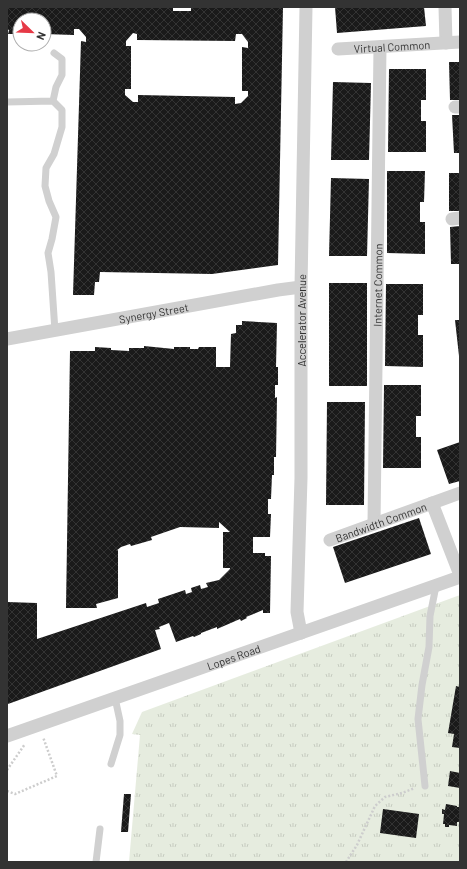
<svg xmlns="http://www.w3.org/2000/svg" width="467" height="869" viewBox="0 0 467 869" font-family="Barlow,sans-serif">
<defs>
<pattern id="grass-tufts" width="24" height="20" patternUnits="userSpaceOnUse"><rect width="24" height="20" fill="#e6ecdf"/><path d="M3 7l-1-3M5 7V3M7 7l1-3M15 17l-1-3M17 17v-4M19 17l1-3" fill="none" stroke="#c6cbc0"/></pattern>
<pattern id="building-cross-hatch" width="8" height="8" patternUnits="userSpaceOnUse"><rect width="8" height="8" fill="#1a1a1a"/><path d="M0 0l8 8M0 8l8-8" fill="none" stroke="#333"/></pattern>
</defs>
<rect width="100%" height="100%" fill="#fff"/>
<path fill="url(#grass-tufts)" d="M 460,595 L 460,862 L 129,862 L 140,735 L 132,734 L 142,712 Z"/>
<path fill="url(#building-cross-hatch)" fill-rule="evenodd" d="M 7,7 L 173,7 L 173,11 L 191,11 L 191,7 L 283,7 L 278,265 L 212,274 L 100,272 L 99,282 L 95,282 L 94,295 L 73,295 L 81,41 L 86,42 L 86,37 L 79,29 L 74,29 L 74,35 L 44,34 L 44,20 L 20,20 L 20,34 L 8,34 L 9,30 L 7,29 ZM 133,33 L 137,34 L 137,40 L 235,41 L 236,34 L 242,34 L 248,42 L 248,48 L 242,47 L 242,91 L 248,91 L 248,96 L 241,103 L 235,104 L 235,97 L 138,95 L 138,102 L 133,102 L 125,95 L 125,89 L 131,89 L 131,46 L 126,46 L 126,41 Z
M 335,7 L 424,7 L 426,26 L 337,33 Z
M 449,62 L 460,62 L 460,100 L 450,100 Z
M 389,69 L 426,69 L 426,100 L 421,100 L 421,121 L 426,121 L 426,152 L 388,152 Z
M 333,82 L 371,83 L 369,160 L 331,160 Z
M 452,115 L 460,115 L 460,153 L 454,153 Z
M 387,171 L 425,171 L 424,202 L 420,202 L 420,222 L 425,222 L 425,254 L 387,253 Z
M 449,173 L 460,173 L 460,211 L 449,211 Z
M 331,178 L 369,179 L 367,256 L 329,256 Z
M 460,226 L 460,264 L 451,264 L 450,227 Z
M 329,283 L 367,283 L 367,386 L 329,386 Z
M 386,284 L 423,284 L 423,315 L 418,315 L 418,335 L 423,335 L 423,367 L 385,366 Z
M 455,320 L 460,320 L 460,356 L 459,356 Z
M 242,321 L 277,323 L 276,367 L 278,367 L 278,385 L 275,385 L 275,398 L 277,397 L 276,457 L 274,457 L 274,475 L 272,475 L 271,499 L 268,499 L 268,514 L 271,514 L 270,537 L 253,537 L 253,553 L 265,553 L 265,556 L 271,556 L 270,613 L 263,613 L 263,610 L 246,617 L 247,618 L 241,621 L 240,619 L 217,629 L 217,627 L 201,633 L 201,634 L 194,637 L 193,636 L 176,642 L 169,623 L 159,627 L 160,629 L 155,630 L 161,649 L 8,704 L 7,602 L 37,603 L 37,639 L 146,603 L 147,607 L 159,603 L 158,599 L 185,590 L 186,594 L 192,592 L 191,588 L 200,585 L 201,589 L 208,587 L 206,583 L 219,580 L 230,569 L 230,568 L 223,568 L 223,532 L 230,532 L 219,522 L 219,528 L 180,527 L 151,537 L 152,540 L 131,546 L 130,544 L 121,547 L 116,551 L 118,550 L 118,598 L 96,604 L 97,608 L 66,608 L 70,351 L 95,351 L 95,347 L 111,348 L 111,350 L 129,351 L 129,348 L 144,348 L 144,346 L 174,349 L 174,347 L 190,347 L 190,349 L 198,349 L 199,347 L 216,347 L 216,367 L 230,367 L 231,334 L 236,333 L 236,325 L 242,325 Z
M 384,385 L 421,385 L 421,416 L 416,416 L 416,437 L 421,437 L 421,468 L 383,468 Z
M 327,402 L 365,402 L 364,505 L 326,505 Z
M 460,442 L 460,481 L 449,484 L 437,450 Z
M 419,518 L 431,554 L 345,583 L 333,547 Z
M 456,686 L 460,687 L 460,748 L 452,747 L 454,734 L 448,733 Z
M 450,771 L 460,773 L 460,788 L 448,786 Z
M 124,794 L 131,794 L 128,832 L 121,832 Z
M 446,804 L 457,806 L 457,807 L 460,807 L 460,822 L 457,822 L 457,826 L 449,825 L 449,827 L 445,827 L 445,824 L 443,824 L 444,814 L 442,814 L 442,809 L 445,810 Z
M 383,809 L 419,814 L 416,838 L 380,833 Z"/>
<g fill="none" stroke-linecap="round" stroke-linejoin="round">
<path stroke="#cdcdcd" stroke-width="2.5" stroke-dasharray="2 2" stroke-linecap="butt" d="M 7,770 L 25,744
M 7,791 L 15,794 L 57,776 L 43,737
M 346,862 L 357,845 L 375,806 L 385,797 L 402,793 L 415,788"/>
<path stroke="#d0d0d0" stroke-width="7" d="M 53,101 L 56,87 L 62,75 L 62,59 L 54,53
M 7,102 L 53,101 L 62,110 L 62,127 L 54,154 L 46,168 L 45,186 L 49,201 L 56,217 L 52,239 L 48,253 L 51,272 L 55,331
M 111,764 L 120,735 L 120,721 L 115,698
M 425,786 L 418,719 L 422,685 L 429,647 L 430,616 L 436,586
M 96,862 L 100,829"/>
<g stroke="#d0d0d0" stroke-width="13">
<path d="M 445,7 L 446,43"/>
<path id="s1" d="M 338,49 L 460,42"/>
<path d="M 455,107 L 460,107"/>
<path d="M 452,219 L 460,218"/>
<path id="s2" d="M 7,339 L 278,290 L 301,287"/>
<path d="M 432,503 L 460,575"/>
<path id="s3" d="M 374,524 L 380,47"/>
<path id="s4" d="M 330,540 L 460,493"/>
<path id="s5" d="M 301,633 L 297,612 L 301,478 L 301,287 L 306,7"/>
<path id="s6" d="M 7,736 L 460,577"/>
</g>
</g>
<g text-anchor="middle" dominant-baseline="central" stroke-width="4" stroke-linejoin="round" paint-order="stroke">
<g font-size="11" fill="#333" stroke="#fff">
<text stroke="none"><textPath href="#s1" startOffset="54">Virtual Common</textPath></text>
<text stroke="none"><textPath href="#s3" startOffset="239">Internet Common</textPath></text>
<text stroke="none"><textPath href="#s2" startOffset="149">Synergy Street</textPath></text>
<text stroke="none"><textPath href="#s5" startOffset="313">Accelerator Avenue</textPath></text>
<text stroke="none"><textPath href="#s4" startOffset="54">Bandwidth Common</textPath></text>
<text stroke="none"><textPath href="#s6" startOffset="240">Lopes Road</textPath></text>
</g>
</g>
<rect width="467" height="869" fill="none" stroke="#333333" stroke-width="16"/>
<g transform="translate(32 32) rotate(113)"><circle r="19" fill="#ffffff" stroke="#adadad"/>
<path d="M0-3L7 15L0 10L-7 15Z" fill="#e63946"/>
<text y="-6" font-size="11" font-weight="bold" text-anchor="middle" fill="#333333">N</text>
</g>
</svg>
